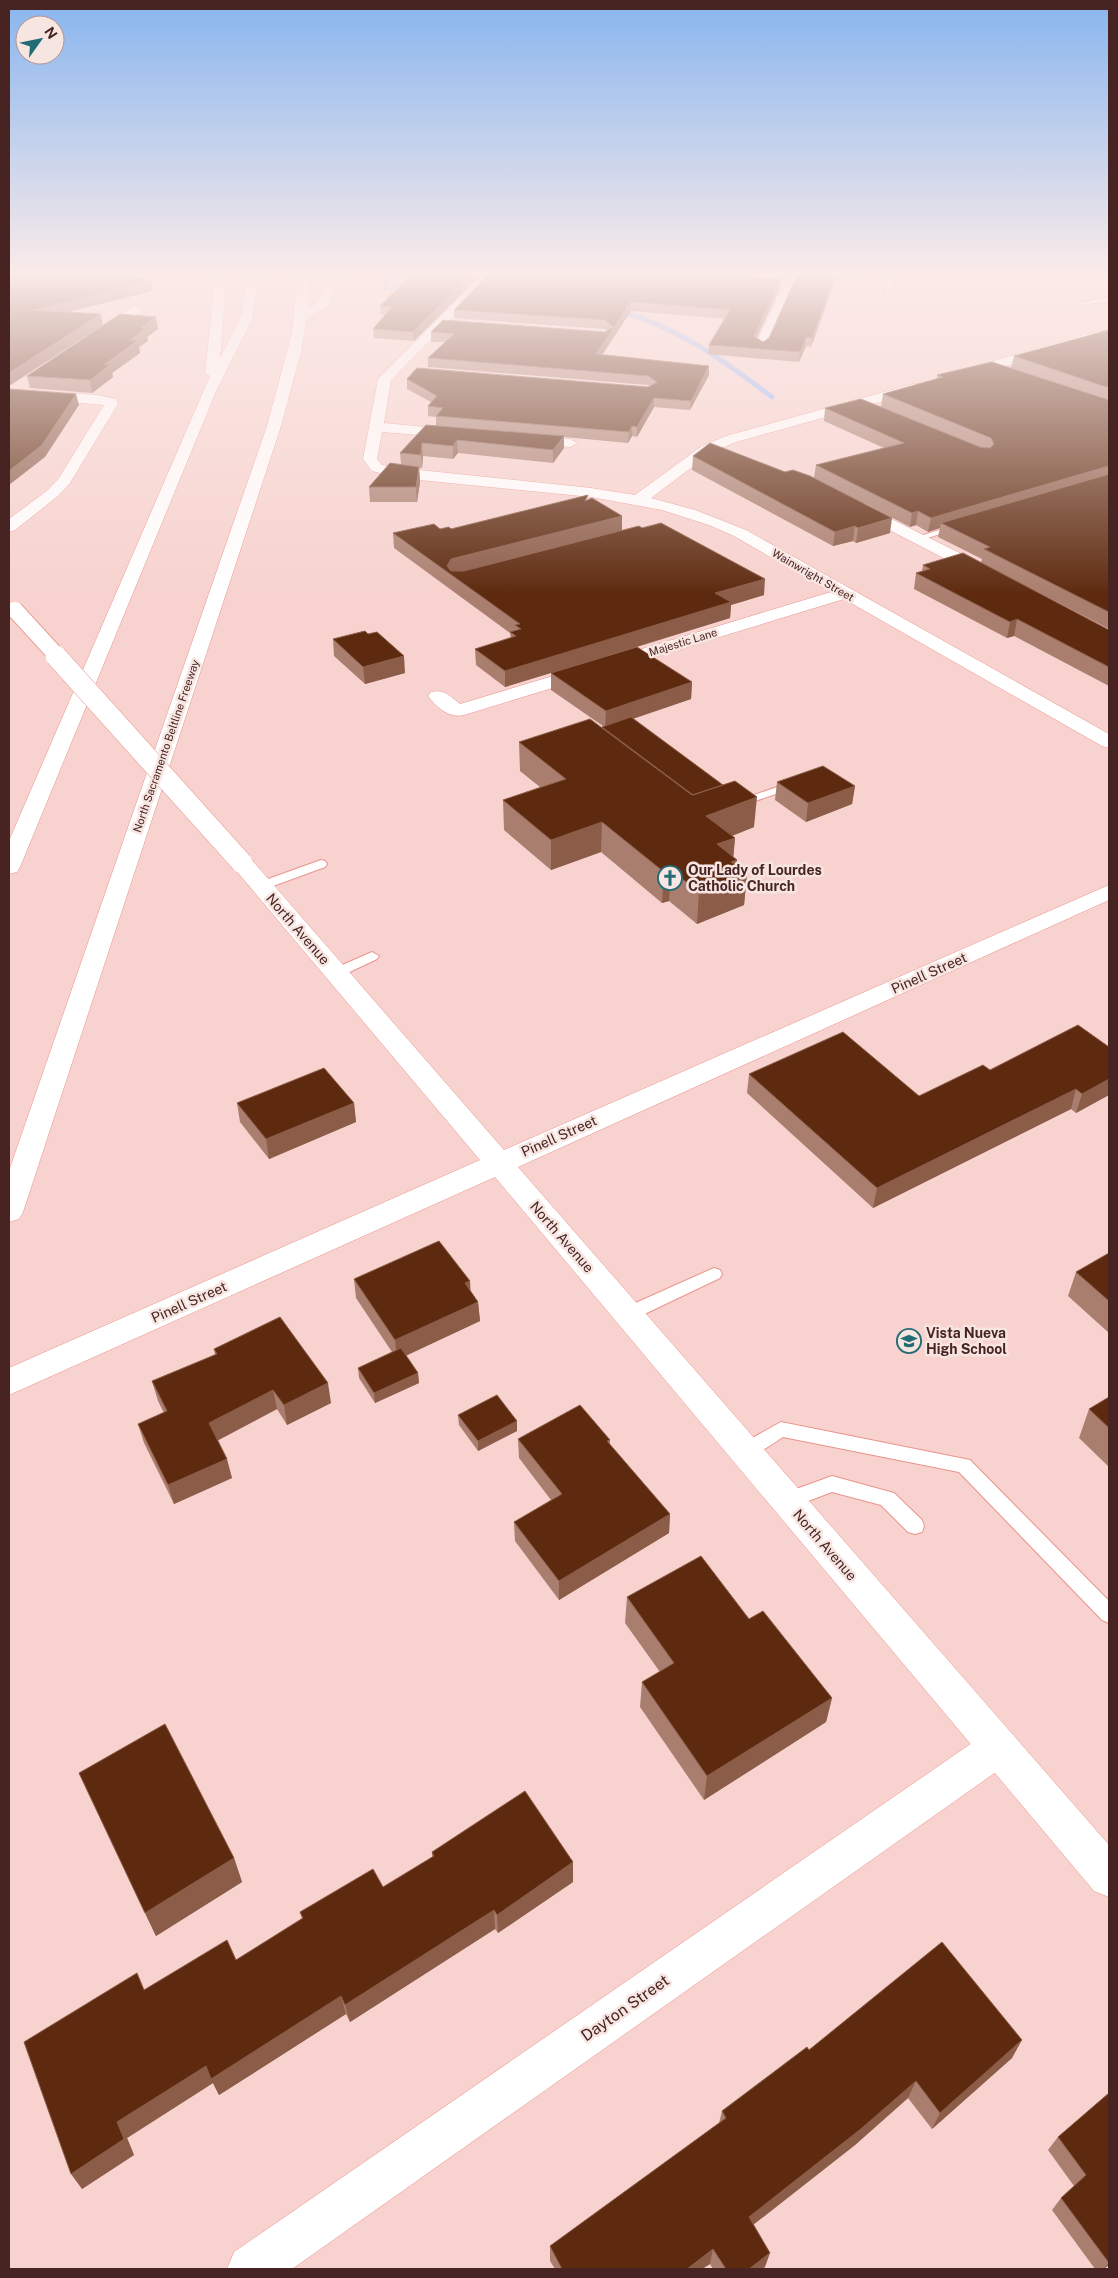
<svg xmlns="http://www.w3.org/2000/svg" width="1118" height="2278" viewBox="0 0 1118 2278" font-family="'Public Sans',sans-serif">
<rect width="100%" height="100%" fill="#f7d2ce"/>
<g fill="none" stroke-linecap="round" stroke-linejoin="round">
<path stroke="#98b6fa" stroke-width="5" d="M 387,276 L 385,288 L 411,289
M 616,310 C 676,326 723,360 772,397"/>
<defs>
<path id="lane" d="M 890,276 L 896,276 L 890,292 L 887,294 L 884,292 Z
M 1109,297 L 1109,301 L 1082,305 L 1079,303 Z
M 955,525 L 962,527 L 918,541 L 914,538 Z
M 795,781 L 799,782 L 801,784 L 799,786 L 741,806 L 733,806 L 731,804 L 733,802 Z
M 321,860 L 325,861 L 327,864 L 325,867 L 265,889 L 261,890 L 255,886 L 257,883 Z
M 372,952 L 379,956 L 377,959 L 341,976 L 336,977 L 329,973 L 331,970 Z
M 714,1268 L 720,1270 L 722,1274 L 720,1278 L 634,1319 L 628,1320 L 622,1319 L 620,1314 L 622,1309 Z
M 781,1422 L 970,1460 L 1109,1601 L 1109,1623 L 1102,1620 L 959,1472 L 783,1437 C 771,1444 752,1461 738,1456 L 735,1451 L 738,1446 Z
M 832,1476 L 894,1493 L 922,1520 L 924,1526 L 922,1532 L 915,1534 L 908,1532 L 881,1505 L 832,1492 L 787,1509 L 780,1507 L 778,1501 L 780,1495 Z"/>
<path id="street" d="M 481,276 L 493,276 L 391,380 L 384,423 L 458,430 L 465,434 L 458,438 L 382,432 L 377,459 L 382,465 L 400,468 L 591,488 L 635,495 L 702,446 L 726,436 L 913,384 L 923,384 L 925,387 L 923,390 L 736,442 L 712,452 L 651,498 L 695,510 L 746,530 L 1109,734 L 1109,748 L 1102,746 L 844,599 L 464,715 C 450,719 436,707 428,696 L 431,692 C 444,689 450,696 460,704 L 831,592 L 734,536 L 709,525 L 662,510 L 591,497 L 400,478 L 372,471 L 363,459 L 378,379 Z
M 686,276 L 736,276 L 789,279 L 792,276 L 804,276 L 793,288 L 767,346 L 761,350 L 755,346 L 783,286 L 692,279 Z
M 135,306 L 141,310 L 139,313 L 101,338 L 93,338 L 91,335 L 93,332 Z
M 1109,330 L 1109,338 L 1093,341 L 964,378 L 957,374 L 959,371 L 1087,334 Z
M 9,389 L 97,395 L 116,399 L 118,404 L 70,483 L 58,496 L 15,530 L 9,532 L 9,519 L 48,490 L 59,478 L 104,405 L 9,397 Z
M 525,436 L 570,439 L 577,443 L 570,447 L 520,443 L 518,440 Z
M 857,502 L 992,569 L 994,573 L 992,577 L 980,577 L 851,510 L 849,507 L 851,504 Z
M 999,1728 L 1013,1734 L 1018,1747 L 1013,1760 L 292,2269 L 227,2269 L 234,2252 L 985,1734 Z"/>
<path id="secondary" d="M 242,856 L 250,858 L 504,1150 L 1109,885 L 1109,900 L 518,1167 L 1109,1845 L 1109,1897 L 1094,1891 L 495,1177 L 9,1395 L 9,1368 L 480,1160 L 234,868 L 231,863 L 234,858 Z"/>
<path id="highway" d="M 211,276 L 222,276 L 226,289 L 220,358 L 239,322 L 249,276 L 260,276 L 251,322 L 217,389 L 20,867 L 17,872 L 9,874 L 9,841 L 210,376 L 205,373 L 214,289 Z
M 298,276 L 309,276 L 308,307 L 320,300 L 328,276 L 339,276 L 329,305 L 307,318 L 301,352 L 281,426 L 23,1212 L 19,1219 L 9,1222 L 9,1171 L 267,426 L 292,333 Z"/>
</defs>
<use href="#lane" stroke="#ea948c" stroke-width="2"/>
<use href="#street" stroke="#ea948c" stroke-width="1"/>
<use href="#secondary" stroke="#ea948c" stroke-width="1"/>
<use href="#highway" stroke="#ea948c" stroke-width="1"/>
<use href="#lane" fill="#fff" fill-rule="evenodd"/>
<use href="#street" fill="#fff" fill-rule="evenodd"/>
<use href="#secondary" fill="#fff" fill-rule="evenodd"/>
<use href="#highway" fill="#fff" fill-rule="evenodd"/>
<defs>
<path id="secondary-bridge-far1" d="M 15,610 L 58,657"/>
<path id="secondary-bridge" d="M 56,656 L 242,863"/>
</defs>
<use href="#secondary-bridge-far1" stroke="#ea948c" stroke-width="18" stroke-linecap="butt"/>
<use href="#secondary-bridge" stroke="#ea948c" stroke-width="22" stroke-linecap="butt"/>
<use href="#secondary-bridge-far1" stroke="#fff" stroke-width="16"/>
<use href="#secondary-bridge" stroke="#fff" stroke-width="21"/>
</g>
<path fill="#aa7e6e" d="M 479,276 L 414,341 L 374,338 L 373,329 L 385,315 L 381,315 L 380,306 Z
M 763,276 L 790,276 L 788,277 Z
M 800,276 L 853,276 L 852,278 L 836,278 L 811,347 L 806,346 L 799,362 L 708,354 L 709,345 L 725,319 L 631,311 L 602,355 L 709,375 L 690,410 L 654,407 L 637,437 L 632,436 L 628,443 L 564,437 L 564,448 L 553,463 L 458,453 L 453,459 L 423,456 L 422,468 L 419,468 L 420,482 L 417,502 L 370,502 L 369,487 L 401,464 L 400,453 L 436,426 L 436,417 L 428,416 L 428,406 L 431,402 L 407,389 L 407,379 L 648,387 L 650,386 L 648,385 L 428,367 L 428,358 L 445,342 L 431,342 L 431,332 L 605,332 L 607,331 L 605,329 L 454,318 L 454,310 L 780,288 L 757,338 L 763,342 L 769,338 Z
M 158,329 L 147,337 L 148,341 L 139,347 L 140,353 L 112,373 L 113,377 L 92,393 L 30,388 L 27,376 Z
M 1109,330 L 1109,629 L 1005,575 L 1109,630 L 1109,686 L 1014,636 L 1007,638 L 914,589 L 916,573 L 922,571 L 923,565 L 981,563 L 982,559 L 938,537 L 940,528 L 928,532 L 916,525 L 910,527 L 864,503 L 890,533 L 856,543 L 853,541 L 833,546 L 692,470 L 693,456 L 785,472 L 814,478 L 816,465 L 884,448 L 824,421 L 825,408 L 881,407 L 883,394 L 937,379 L 937,375 L 1011,368 L 1014,356 Z
M 588,500 L 622,516 L 622,530 L 764,595 L 731,605 L 730,618 L 563,670 L 692,682 L 691,699 L 633,719 L 754,827 L 732,836 L 735,838 L 733,857 L 737,860 L 736,866 L 747,874 L 744,905 L 697,924 L 669,901 L 662,903 L 601,852 L 551,870 L 504,830 L 503,800 L 540,787 L 520,771 L 519,742 L 602,728 L 603,726 L 551,690 L 551,673 L 505,687 L 476,665 L 475,649 L 511,638 L 510,633 L 394,548 L 393,533 L 440,529 L 451,529 Z
M 333,639 L 405,673 L 365,684 L 334,656 Z
M 777,782 L 855,786 L 852,804 L 806,822 L 775,800 Z
M 1109,1047 L 1109,1095 L 1076,1113 L 1071,1109 L 873,1208 L 747,1093 L 749,1074 L 919,1096 L 990,1070 Z
M 237,1103 L 354,1103 L 356,1122 L 269,1159 L 240,1122 Z
M 1109,1253 L 1109,1333 L 1068,1296 L 1076,1272 Z
M 354,1279 L 470,1281 L 470,1291 L 478,1302 L 480,1321 L 406,1355 L 418,1373 L 419,1383 L 375,1403 L 359,1378 L 358,1368 L 392,1352 L 356,1298 Z
M 214,1349 L 331,1403 L 287,1425 L 277,1409 L 218,1440 L 232,1478 L 174,1504 L 144,1443 L 138,1424 L 164,1413 L 158,1401 L 152,1381 L 215,1355 Z
M 1109,1397 L 1109,1467 L 1079,1438 L 1089,1409 Z
M 458,1415 L 517,1421 L 517,1431 L 478,1451 L 459,1425 Z
M 518,1439 L 610,1440 L 610,1445 L 670,1514 L 669,1533 L 559,1600 L 515,1541 L 514,1522 L 551,1500 L 519,1458 Z
M 627,1597 L 749,1619 L 832,1698 L 826,1722 L 704,1800 L 640,1707 L 642,1682 L 660,1672 L 625,1623 Z
M 79,1773 L 234,1858 L 242,1882 L 156,1936 Z
M 432,1852 L 573,1862 L 573,1882 L 498,1933 L 495,1929 L 350,2022 L 346,2014 L 219,2095 L 213,2083 L 127,2138 L 134,2155 L 82,2189 L 145,1990 L 236,1960 L 302,1919 L 300,1912 L 383,1887 L 432,1857 Z
M 809,2050 L 1012,2058 L 932,2129 L 908,2098 L 855,2145 L 753,2225 L 765,2267 L 762,2269 L 713,2269 L 710,2264 L 702,2269 L 555,2269 L 550,2261 L 550,2246 L 719,2123 L 722,2111 Z
M 1109,2093 L 1109,2265 L 1104,2269 L 1095,2269 L 1052,2210 L 1061,2198 L 1074,2186 L 1048,2150 L 1058,2137 Z"/>
<path fill="#8b5c48" d="M 470,276 L 479,276 L 414,341 L 413,332 Z
M 835,276 L 837,276 L 836,278 L 811,347 L 812,338 Z
M 781,279 L 780,288 L 753,345 L 754,336 Z
M 151,281 L 153,291 L 36,320 L 34,310 Z
M 631,302 L 631,311 L 596,364 L 596,354 Z
M 101,314 L 103,325 L 9,386 L 9,373 Z
M 156,317 L 158,329 L 147,337 L 148,341 L 139,347 L 140,353 L 112,373 L 113,377 L 92,393 L 90,380 L 141,328 Z
M 806,337 L 806,346 L 799,362 L 800,352 Z
M 709,366 L 709,375 L 690,410 L 691,401 Z
M 76,394 L 79,405 L 45,457 L 9,485 L 9,471 Z
M 654,398 L 654,407 L 637,437 L 637,427 Z
M 632,426 L 632,436 L 628,443 L 629,432 Z
M 564,436 L 564,448 L 553,463 L 553,450 Z
M 457,440 L 458,453 L 453,459 L 453,446 Z
M 422,443 L 423,456 L 422,468 L 421,455 Z
M 1109,466 L 1109,479 L 941,523 L 940,528 L 928,532 L 931,518 Z
M 419,467 L 420,482 L 417,502 L 416,487 Z
M 918,511 L 916,525 L 910,527 L 912,513 Z
M 622,516 L 622,532 L 452,575 L 447,566 L 451,559 Z
M 892,518 L 890,533 L 856,543 L 858,528 Z
M 855,526 L 853,541 L 833,546 L 835,532 Z
M 765,579 L 764,595 L 731,605 L 730,618 L 505,687 L 505,671 L 715,593 Z
M 1017,619 L 1014,636 L 1007,638 L 1010,622 Z
M 404,656 L 405,673 L 365,684 L 363,667 Z
M 692,682 L 691,699 L 605,728 L 606,711 Z
M 855,786 L 852,804 L 806,822 L 808,803 Z
M 757,797 L 754,827 L 704,847 L 706,816 Z
M 602,822 L 601,852 L 551,870 L 551,840 Z
M 735,838 L 733,861 L 737,860 L 735,879 L 747,874 L 744,905 L 697,924 L 699,892 L 717,844 Z
M 671,870 L 669,901 L 662,903 L 664,872 Z
M 1109,1079 L 1109,1095 L 1076,1113 L 1082,1094 Z
M 1076,1089 L 1071,1109 L 873,1208 L 877,1188 Z
M 354,1103 L 356,1122 L 269,1159 L 266,1139 Z
M 470,1281 L 471,1301 L 465,1283 Z
M 478,1302 L 480,1321 L 397,1360 L 395,1340 Z
M 418,1373 L 419,1383 L 375,1403 L 374,1393 Z
M 328,1383 L 331,1403 L 287,1425 L 284,1405 Z
M 273,1390 L 277,1409 L 213,1443 L 209,1423 Z
M 517,1421 L 517,1431 L 478,1451 L 478,1441 Z
M 227,1459 L 232,1478 L 174,1504 L 168,1485 Z
M 670,1514 L 669,1533 L 559,1600 L 559,1581 Z
M 832,1698 L 826,1722 L 704,1800 L 707,1776 Z
M 234,1858 L 242,1882 L 156,1936 L 145,1913 Z
M 573,1862 L 573,1882 L 498,1933 L 497,1915 Z
M 494,1910 L 495,1929 L 350,2022 L 345,2005 Z
M 341,1996 L 346,2014 L 219,2095 L 213,2083 L 127,2138 L 134,2155 L 82,2189 L 71,2174 L 117,2122 L 206,2066 Z
M 1022,2040 L 1012,2058 L 932,2129 L 940,2113 Z
M 916,2081 L 908,2098 L 855,2145 L 744,2232 L 749,2217 Z
M 713,2249 L 710,2264 L 702,2269 L 687,2269 Z
M 770,2253 L 765,2267 L 762,2269 L 749,2269 Z
M 1109,2263 L 1109,2265 L 1103,2269 Z"/>
<path fill="#5d2a0f" stroke="#8b5c48" d="M 9,276 L 135,276 L 151,281 L 34,310 L 101,314 L 9,373 Z
M 410,276 L 470,276 L 413,332 L 373,329 L 392,307 L 380,306 Z
M 487,276 L 735,276 L 781,279 L 754,336 L 763,342 L 769,338 L 795,280 L 800,276 L 835,276 L 812,338 L 806,337 L 800,352 L 709,345 L 730,310 L 631,302 L 596,354 L 709,366 L 691,401 L 654,398 L 637,427 L 632,426 L 629,432 L 436,416 L 443,408 L 428,406 L 437,396 L 407,379 L 417,368 L 648,387 L 657,382 L 648,376 L 428,358 L 454,334 L 431,332 L 443,320 L 605,332 L 613,327 L 605,320 L 454,310 Z
M 120,314 L 156,317 L 141,328 L 146,328 L 130,340 L 138,340 L 105,364 L 111,364 L 90,380 L 27,376 Z
M 1109,330 L 1109,388 L 1014,356 Z
M 992,362 L 1109,400 L 1109,466 L 931,518 L 918,511 L 912,513 L 816,465 L 904,443 L 825,408 L 861,399 L 980,447 L 990,448 L 994,444 L 991,438 L 883,394 L 943,377 L 937,375 Z
M 9,389 L 76,394 L 42,445 L 9,471 Z
M 426,425 L 564,436 L 553,450 L 457,440 L 453,446 L 422,443 L 421,455 L 400,453 Z
M 710,443 L 785,472 L 793,470 L 810,476 L 892,518 L 858,528 L 855,526 L 835,532 L 693,456 Z
M 390,463 L 419,467 L 416,487 L 369,487 Z
M 1109,474 L 1109,612 L 984,549 L 990,547 L 941,523 Z
M 588,495 L 585,501 L 592,498 L 622,516 L 451,559 L 447,566 L 451,571 L 464,571 L 639,526 L 642,528 L 661,523 L 765,579 L 715,593 L 731,602 L 505,671 L 475,649 L 516,636 L 510,632 L 521,629 L 515,625 L 520,624 L 393,533 L 434,524 L 440,529 L 449,527 L 451,529 Z
M 963,553 L 1109,630 L 1109,667 L 1017,619 L 1010,622 L 916,573 L 930,569 L 923,565 Z
M 365,631 L 368,634 L 377,632 L 404,656 L 363,667 L 333,639 Z
M 637,647 L 692,682 L 606,711 L 551,673 Z
M 631,717 L 723,785 L 693,795 L 602,727 Z
M 590,719 L 692,795 L 735,781 L 757,797 L 706,816 L 735,838 L 717,844 L 737,860 L 731,862 L 747,874 L 699,892 L 671,870 L 664,872 L 602,822 L 551,840 L 503,800 L 566,779 L 519,742 Z
M 823,766 L 855,786 L 808,803 L 777,782 Z
M 1078,1025 L 1109,1047 L 1109,1079 L 1082,1094 L 1076,1089 L 877,1188 L 749,1074 L 843,1032 L 919,1096 L 983,1065 L 990,1070 Z
M 324,1068 L 354,1103 L 266,1139 L 237,1103 Z
M 439,1241 L 470,1281 L 465,1283 L 478,1302 L 395,1340 L 354,1279 Z
M 1109,1253 L 1109,1301 L 1076,1272 Z
M 280,1317 L 328,1383 L 284,1405 L 273,1390 L 209,1423 L 227,1459 L 168,1485 L 138,1424 L 167,1411 L 152,1381 L 217,1354 L 214,1349 Z
M 401,1348 L 418,1373 L 374,1393 L 358,1368 Z
M 497,1395 L 517,1421 L 478,1441 L 458,1415 Z
M 1109,1397 L 1109,1428 L 1089,1409 Z
M 580,1405 L 610,1440 L 607,1441 L 670,1514 L 559,1581 L 514,1522 L 562,1494 L 518,1439 Z
M 701,1556 L 749,1619 L 763,1611 L 832,1698 L 707,1776 L 642,1682 L 674,1663 L 627,1597 Z
M 165,1724 L 234,1858 L 145,1913 L 79,1773 Z
M 525,1791 L 573,1862 L 497,1915 L 494,1910 L 345,2005 L 341,1996 L 211,2079 L 206,2066 L 117,2122 L 124,2139 L 71,2174 L 24,2042 L 137,1973 L 144,1990 L 227,1940 L 236,1960 L 303,1918 L 300,1912 L 373,1869 L 383,1887 L 434,1856 L 432,1852 Z
M 942,1942 L 1022,2040 L 940,2113 L 916,2081 L 862,2128 L 749,2217 L 770,2253 L 749,2269 L 726,2269 L 713,2249 L 687,2269 L 562,2269 L 550,2246 L 726,2118 L 722,2111 L 807,2047 L 809,2050 Z
M 1109,2093 L 1109,2263 L 1061,2198 L 1086,2175 L 1058,2137 Z"/>
<linearGradient id="sky" x2="0" y2="1"><stop stop-color="#88b5ef"/><stop offset="0.46" stop-color="#fbebe9"/><stop offset="1" stop-color="#fbebe9" stop-opacity="0"/></linearGradient>
<rect width="1118" height="595" fill="url(#sky)"/>
<defs>
<symbol id="church-ring" viewBox="-11 -11 22 22"><circle r="9.5" fill="#f7e5e2" stroke="#226c75" stroke-width="1.5"/><path d="M-1.2-6h2.4v3.5h3.3v2.4h-3.3V6h-2.4V-.1h-3.3v-2.4h3.3Z" fill="#226c75"/></symbol>
<symbol id="school-ring" viewBox="-11 -11 22 22"><circle r="9.5" fill="#f7e5e2" stroke="#226c75" stroke-width="1.5"/><path d="M0-5L7-2L0 1L-7-2ZM-4 1L0 2.5L4 1V4Q0 6-4 4Z" fill="#226c75"/></symbol>
</defs>
<g fill-rule="evenodd">
<use href="#church-ring" x="656" y="864" width="28" height="28"/>
<use href="#school-ring" x="895" y="1327" width="28" height="28"/>
</g>
<g text-anchor="middle" dominant-baseline="central" stroke-width="5" stroke-linejoin="round" paint-order="stroke">
<g font-size="11" fill="#472421" stroke="#f7e5e2">
<text transform="translate(813 575) rotate(30)">Wainwright Street</text>
<text transform="translate(683 642) rotate(-17)">Majestic Lane</text>
<text transform="translate(166 746) rotate(-71)">North Sacramento Beltline Freeway</text>
</g>
<g font-size="14" font-weight="bold" fill="#472421" stroke="#f7e5e2" text-anchor="start">
<text x="688" y="870">Our Lady of Lourdes<tspan x="688" dy="16">Catholic Church</tspan></text>
<text x="926" y="1333">Vista Nueva<tspan x="926" dy="16">High School</tspan></text>
</g>
<g font-size="14" fill="#472421" stroke="#f7e5e2">
<text transform="translate(298 929) rotate(49)">North Avenue</text>
<text transform="translate(929 973) rotate(-24)">Pinell Street</text>
<text transform="translate(559 1136) rotate(-24)">Pinell Street</text>
<text transform="translate(562 1237) rotate(49)">North Avenue</text>
<text transform="translate(189 1302) rotate(-24)">Pinell Street</text>
<text transform="translate(825 1545) rotate(49)">North Avenue</text>
</g>
<g font-size="16" fill="#472421" stroke="#f7e5e2">
<text transform="translate(625 2008) rotate(-35)">Dayton Street</text>
</g>
</g>
<rect width="1118" height="2278" fill="none" stroke="#472421" stroke-width="20"/>
<g transform="translate(40 40) rotate(57)"><circle r="24" fill="#f7e5e2" stroke="#b19895"/>
<path d="M0-4L9 19L0 12L-9 19Z" fill="#226c75"/>
<text y="-8" font-size="14" font-weight="bold" text-anchor="middle" fill="#472421">N</text>
</g>
</svg>
